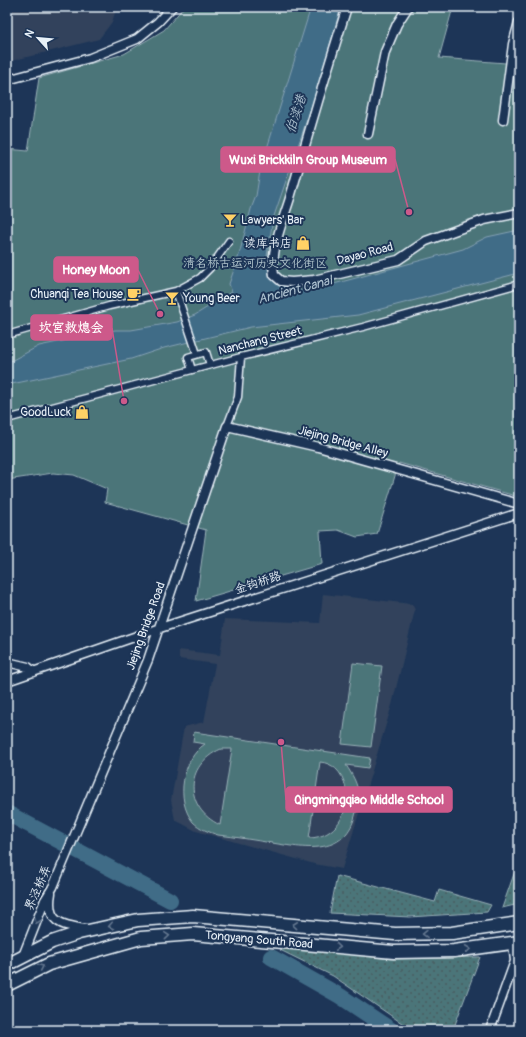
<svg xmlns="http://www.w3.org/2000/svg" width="526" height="1037" viewBox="0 0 526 1037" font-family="Pangolin,'LXGW WenKai TC',sans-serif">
<defs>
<pattern id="grass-dots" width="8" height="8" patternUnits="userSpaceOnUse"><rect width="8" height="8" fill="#4b7479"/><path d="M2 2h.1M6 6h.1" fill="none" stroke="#485c5f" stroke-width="1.8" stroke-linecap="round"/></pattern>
</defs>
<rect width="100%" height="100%" fill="#1d3557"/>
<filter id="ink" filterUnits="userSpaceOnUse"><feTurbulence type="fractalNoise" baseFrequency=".025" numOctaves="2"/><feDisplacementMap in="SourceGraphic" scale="8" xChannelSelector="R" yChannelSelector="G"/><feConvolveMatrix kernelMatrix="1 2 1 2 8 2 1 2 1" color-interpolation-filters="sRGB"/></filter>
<g filter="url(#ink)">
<path fill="#30425c" d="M 7,7 L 117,7 L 112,22 L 99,39 L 7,62 Z
M 323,594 L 412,604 L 415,610 L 392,705 L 342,869 L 314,864 L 196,831 L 175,820 L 171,800 L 184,727 L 204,722 L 215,664 L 179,659 L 179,650 L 220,655 L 225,619 L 320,623 Z"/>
<path fill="url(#grass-dots)" stroke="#9ab2b8" d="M 515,871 L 519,873 L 519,904 L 502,908 Z
M 337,876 L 435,902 L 439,890 L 491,905 L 487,912 L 410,917 L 330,913 Z
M 291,947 L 390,959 L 480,957 L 453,1030 L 412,1030 L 333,976 L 280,950 Z"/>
<path fill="#4b7479" stroke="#9ab2b8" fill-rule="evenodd" d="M 184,7 L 453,7 L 439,58 L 519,64 L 519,497 L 399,463 L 377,534 L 357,537 L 338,530 L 320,531 L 322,564 L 196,601 L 206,530 L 105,502 L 107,489 L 74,475 L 53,473 L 7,480 L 7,149 L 28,151 L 39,78 L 124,54 L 164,30 Z
M 353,663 L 382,666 L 371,747 L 342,744 Z
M 194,732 L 370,758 L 368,768 L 346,765 C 359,785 361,793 355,816 C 344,857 303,848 272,843 C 254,840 236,837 218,835 C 209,832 200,829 193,822 C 175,800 182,759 205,744 L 193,742 ZM 221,749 L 232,749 L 220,825 C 184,808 184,765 221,749 ZM 320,762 C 358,765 356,837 309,838 Z"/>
<path fill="#416c87" stroke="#84a1b4" d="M 311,7 L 341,7 L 314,99 L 273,219 L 267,256 L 269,275 L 278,284 L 296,291 L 330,285 L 463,249 L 487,237 L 519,230 L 519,273 L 358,315 L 251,327 L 164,348 L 131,359 L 7,385 L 7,363 L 39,346 L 115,330 L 131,330 L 177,322 L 195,315 L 232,292 L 229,284 L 239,255 L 251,209 L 256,196 L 260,171 Z"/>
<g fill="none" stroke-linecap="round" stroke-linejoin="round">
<path stroke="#416c87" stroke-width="16" d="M 7,813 L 170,900
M 271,957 L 340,996 L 391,1030"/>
<defs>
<path id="pedestrian" d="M 176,291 L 197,354
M 7,335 L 109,306 L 176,291 L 200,278 L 210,268 L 229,241
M 192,370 L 188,357 L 206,352 L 210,365
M 7,419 L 241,357 L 363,327 L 519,284
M 227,426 L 238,397 L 241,357"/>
<path id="minor" d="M 347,7 C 327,70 308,134 290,198 C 283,221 270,250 274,275 L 281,281 L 292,282 L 314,280 L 398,260 L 426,241 L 484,220 L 519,213
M 7,80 L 90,58 L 137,39 L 158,22 L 172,7
M 503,120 L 513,44 L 519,22
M 368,134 L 385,52 L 397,24 L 408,7
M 7,662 L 28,667 L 34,672
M 7,681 L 160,628 L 519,513
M 51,893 C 46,922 60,925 85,929
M 23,956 L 45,900 L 53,887 L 148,660 L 227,426 L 318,447 L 519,504
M 490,1030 L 515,961 L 513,944"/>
<path id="secondary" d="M 7,965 L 52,942 L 79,933 L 138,920 L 193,916 L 395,934 L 452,933 L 519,923
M 7,985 L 49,964 L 141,938 L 193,934 L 394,952 L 454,951 L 519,942"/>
</defs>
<use href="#pedestrian" stroke="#e8f1f8" stroke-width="9"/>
<use href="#minor" stroke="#e8f1f8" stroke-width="11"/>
<use href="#secondary" stroke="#e8f1f8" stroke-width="15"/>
<use href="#pedestrian" stroke="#1d3557" stroke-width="6"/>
<use href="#minor" stroke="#1d3557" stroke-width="8"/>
<use href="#secondary" stroke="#1d3557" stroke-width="12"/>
</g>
<defs><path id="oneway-chevron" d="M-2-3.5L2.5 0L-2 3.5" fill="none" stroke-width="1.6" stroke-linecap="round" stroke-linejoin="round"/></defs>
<g stroke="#64778f">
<use href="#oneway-chevron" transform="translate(37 921) rotate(111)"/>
<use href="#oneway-chevron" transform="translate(295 925) rotate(-174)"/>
<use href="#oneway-chevron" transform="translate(111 926) rotate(168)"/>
<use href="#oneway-chevron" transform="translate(425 934) rotate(179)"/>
<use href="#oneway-chevron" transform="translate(167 936) rotate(-5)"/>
<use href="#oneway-chevron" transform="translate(338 947) rotate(6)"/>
<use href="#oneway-chevron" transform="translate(468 949) rotate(-7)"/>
<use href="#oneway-chevron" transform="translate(41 967) rotate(-24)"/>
</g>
</g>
<defs>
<symbol id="bar-bare" viewBox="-9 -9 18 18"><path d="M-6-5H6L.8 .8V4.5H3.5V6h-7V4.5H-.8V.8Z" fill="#ffd166" stroke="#1d3557" stroke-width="2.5" paint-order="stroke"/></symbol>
<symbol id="shop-bare" viewBox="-9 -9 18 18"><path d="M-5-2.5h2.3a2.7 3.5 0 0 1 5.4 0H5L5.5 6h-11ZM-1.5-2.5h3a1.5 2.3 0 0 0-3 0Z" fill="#ffd166" stroke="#1d3557" stroke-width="2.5" paint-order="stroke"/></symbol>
<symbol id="cafe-bare" viewBox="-9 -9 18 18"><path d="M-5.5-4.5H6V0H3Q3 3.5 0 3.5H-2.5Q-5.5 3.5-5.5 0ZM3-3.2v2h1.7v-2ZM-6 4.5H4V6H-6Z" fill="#ffd166" stroke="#1d3557" stroke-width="2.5" paint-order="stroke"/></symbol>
</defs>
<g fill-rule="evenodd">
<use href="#bar-bare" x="220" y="210" width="20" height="20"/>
<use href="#shop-bare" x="293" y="233" width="20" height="20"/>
<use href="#cafe-bare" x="124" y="284" width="20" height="20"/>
<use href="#bar-bare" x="162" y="288" width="20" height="20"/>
<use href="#shop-bare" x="72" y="402" width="20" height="20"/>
</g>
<g text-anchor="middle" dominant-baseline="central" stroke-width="4" stroke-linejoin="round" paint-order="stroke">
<g font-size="12" fill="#e8f1f8" stroke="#1d3557" text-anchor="end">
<text x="241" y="220" text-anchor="start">Lawyers' Bar</text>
<text x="292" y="243">读库书店</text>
<text x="123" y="294">Chuanqi Tea House</text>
<text x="183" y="298" text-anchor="start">Young Beer</text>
<text x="71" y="412">GoodLuck</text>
</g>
<g font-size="12" fill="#e8f1f8" stroke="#1d3557">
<text transform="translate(365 254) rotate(-15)">Dayao Road</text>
<text transform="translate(260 341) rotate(-14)">Nanchang Street</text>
<text transform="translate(343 442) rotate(15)">Jiejing Bridge Alley</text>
<text transform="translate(258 583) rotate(-18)">金钩桥路</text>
<text transform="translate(146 626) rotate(-70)">Jiejing Bridge Road</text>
<text transform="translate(38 888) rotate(-66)">界泾桥弄</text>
<text transform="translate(259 940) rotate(5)">Tongyang South Road</text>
</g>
<g font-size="12" fill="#b1c5cc" stroke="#1d3557">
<text x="255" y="263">清名桥古运河历史文化街区</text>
</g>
<g font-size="13" font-style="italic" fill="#aec2d0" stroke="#1d3557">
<text transform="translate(296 114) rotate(-72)">伯渎港</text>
<text transform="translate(295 290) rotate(-15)">Ancient Canal</text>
</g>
</g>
<path fill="none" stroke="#cd598a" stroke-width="1.5" d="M409 212L395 159M160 314L138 270M124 401L112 328M281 742L286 800"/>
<g fill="#cd598a" stroke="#1d3557" stroke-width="1.5">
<circle cx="409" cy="212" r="4"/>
<circle cx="160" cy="314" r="4"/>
<circle cx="124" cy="401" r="4"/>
<circle cx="281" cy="742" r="4"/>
</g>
<g fill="#cd598a" stroke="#cd598a" stroke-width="1.5">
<rect x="221" y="147" width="174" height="25" rx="4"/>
<rect x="54" y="257" width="84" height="25" rx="4"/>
<rect x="31" y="315" width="81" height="25" rx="4"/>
<rect x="286" y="787" width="166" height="25" rx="4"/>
</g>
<g font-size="13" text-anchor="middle" font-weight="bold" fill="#fff">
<text x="308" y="164">Wuxi Brickkiln Group Museum</text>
<text x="96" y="274">Honey Moon</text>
<text x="71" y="332">坎宫救熄会</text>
<text x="369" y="804">Qingmingqiao Middle School</text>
</g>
<rect width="526" height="1037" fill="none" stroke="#1d3557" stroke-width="24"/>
<rect x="12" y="12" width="502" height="1013" fill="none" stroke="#e8f1f8" stroke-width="1.5" filter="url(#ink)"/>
<g transform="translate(38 38) rotate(297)" stroke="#1d3557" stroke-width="3" paint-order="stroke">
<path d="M0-3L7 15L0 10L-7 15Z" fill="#e8f1f8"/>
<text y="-6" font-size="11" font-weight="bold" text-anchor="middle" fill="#e8f1f8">N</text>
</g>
</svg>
